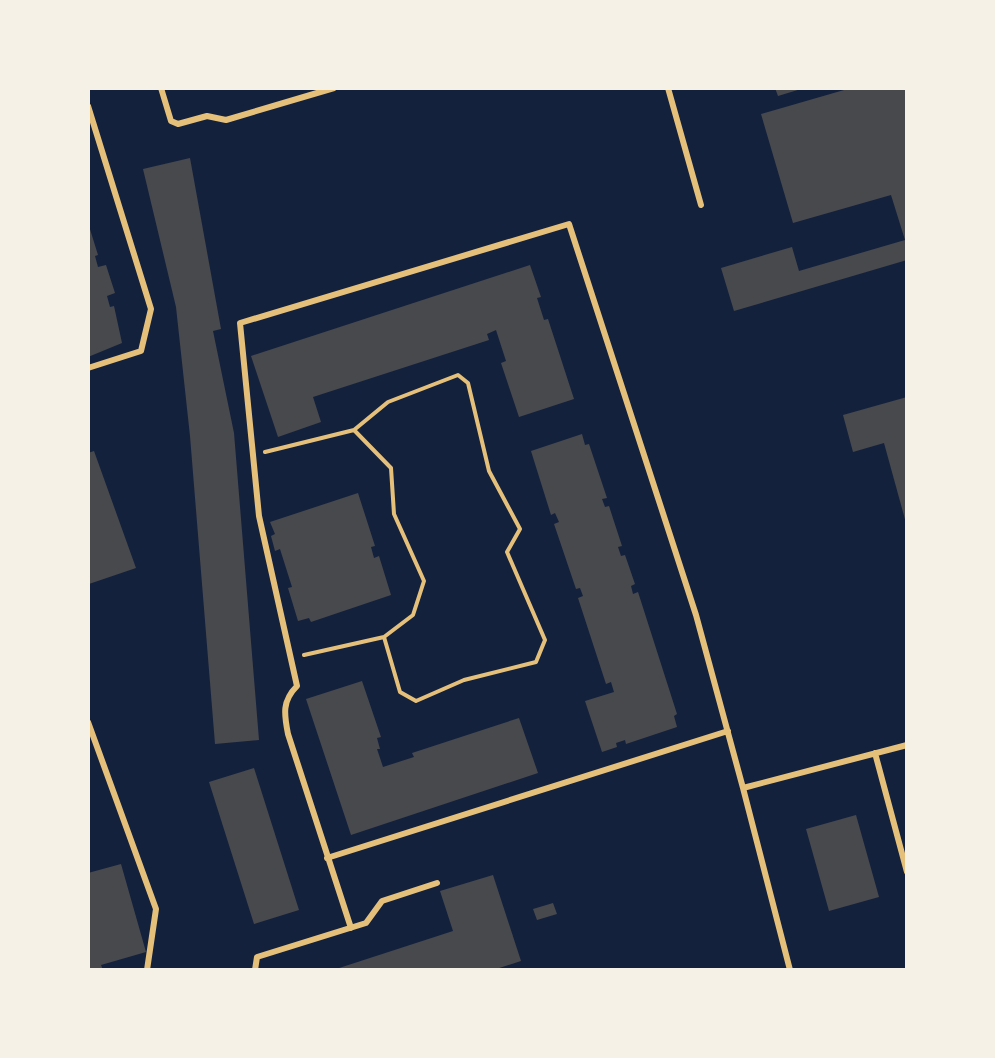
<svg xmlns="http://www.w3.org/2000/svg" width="995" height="1058" viewBox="0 0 995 1058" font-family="'Open Sans',sans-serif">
<rect width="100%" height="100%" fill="#14213d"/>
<path fill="#48494c" d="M 775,88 L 801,88 L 801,89 L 778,96 Z
M 851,88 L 907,88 L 907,260 L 734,311 L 721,268 L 792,247 L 799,271 L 905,240 L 891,195 L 793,223 L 761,114 Z
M 190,158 L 221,329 L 213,331 L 234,433 L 259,740 L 215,744 L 190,436 L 176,307 L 143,169 Z
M 89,226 L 98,255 L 95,256 L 98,267 L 106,265 L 115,293 L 107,296 L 110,307 L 114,306 L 122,343 L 88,357 Z
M 530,265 L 541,297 L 537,298 L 544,320 L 548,319 L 574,399 L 519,417 L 501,363 L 506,361 L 496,330 L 487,334 L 489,340 L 313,397 L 321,422 L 278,437 L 251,356 Z
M 907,397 L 907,523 L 906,523 L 884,443 L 853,452 L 843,415 Z
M 582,434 L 585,445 L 589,444 L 607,498 L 602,499 L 605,507 L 609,506 L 622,546 L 618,547 L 621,556 L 625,555 L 635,584 L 631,586 L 633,594 L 638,592 L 677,714 L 674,716 L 677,727 L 626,744 L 625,740 L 616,743 L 617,747 L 602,752 L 585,701 L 614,692 L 611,682 L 606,684 L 578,598 L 583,596 L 580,588 L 576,589 L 554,524 L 559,522 L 555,513 L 551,515 L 531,451 Z
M 94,451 L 136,568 L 89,584 L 88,453 Z
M 358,493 L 375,546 L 371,547 L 374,558 L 379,556 L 391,595 L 311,622 L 309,618 L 298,621 L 288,588 L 292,587 L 280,549 L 275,551 L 271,536 L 275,534 L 270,522 Z
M 362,681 L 381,737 L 377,738 L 380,749 L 377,749 L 383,767 L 414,757 L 412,753 L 519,718 L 538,773 L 351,835 L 306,699 Z
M 254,768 L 299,910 L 254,924 L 209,782 Z
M 856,815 L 879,897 L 829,911 L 806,829 Z
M 121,864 L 146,952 L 101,965 L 103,970 L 88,970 L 88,873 Z
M 493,875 L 521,961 L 493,970 L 333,970 L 453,931 L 440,891 Z
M 553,903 L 557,914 L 537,920 L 533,909 Z"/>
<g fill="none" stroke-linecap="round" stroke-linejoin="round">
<path stroke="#e5c07b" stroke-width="4" d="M 265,452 L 354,430 L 388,402 L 458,375 L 468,383 L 489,471 L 520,529 L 507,552 L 545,640 L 536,662 L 464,680 L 416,701 L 400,692 L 384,637 L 413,615 L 424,581 L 394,514 L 391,468 L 354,430
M 304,655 L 384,637"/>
<path stroke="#e5c07b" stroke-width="6" d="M 161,88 L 171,121 L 178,124 L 207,116 L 226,120 L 334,88
M 668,88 L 701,205
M 88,106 L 151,309 L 141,351 L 88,368
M 88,722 L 156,909 L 147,970
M 875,753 L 907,872
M 327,858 L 728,731
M 351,928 L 288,734 C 284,714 282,701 297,686 L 259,516 L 240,323 L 569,224 L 696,615 L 743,788
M 255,970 L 257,957 L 366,923 L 382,901 L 437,883
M 790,970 L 743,788 L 907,745"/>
</g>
<rect width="995" height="1058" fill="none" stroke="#f6f1e7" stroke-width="180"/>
</svg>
